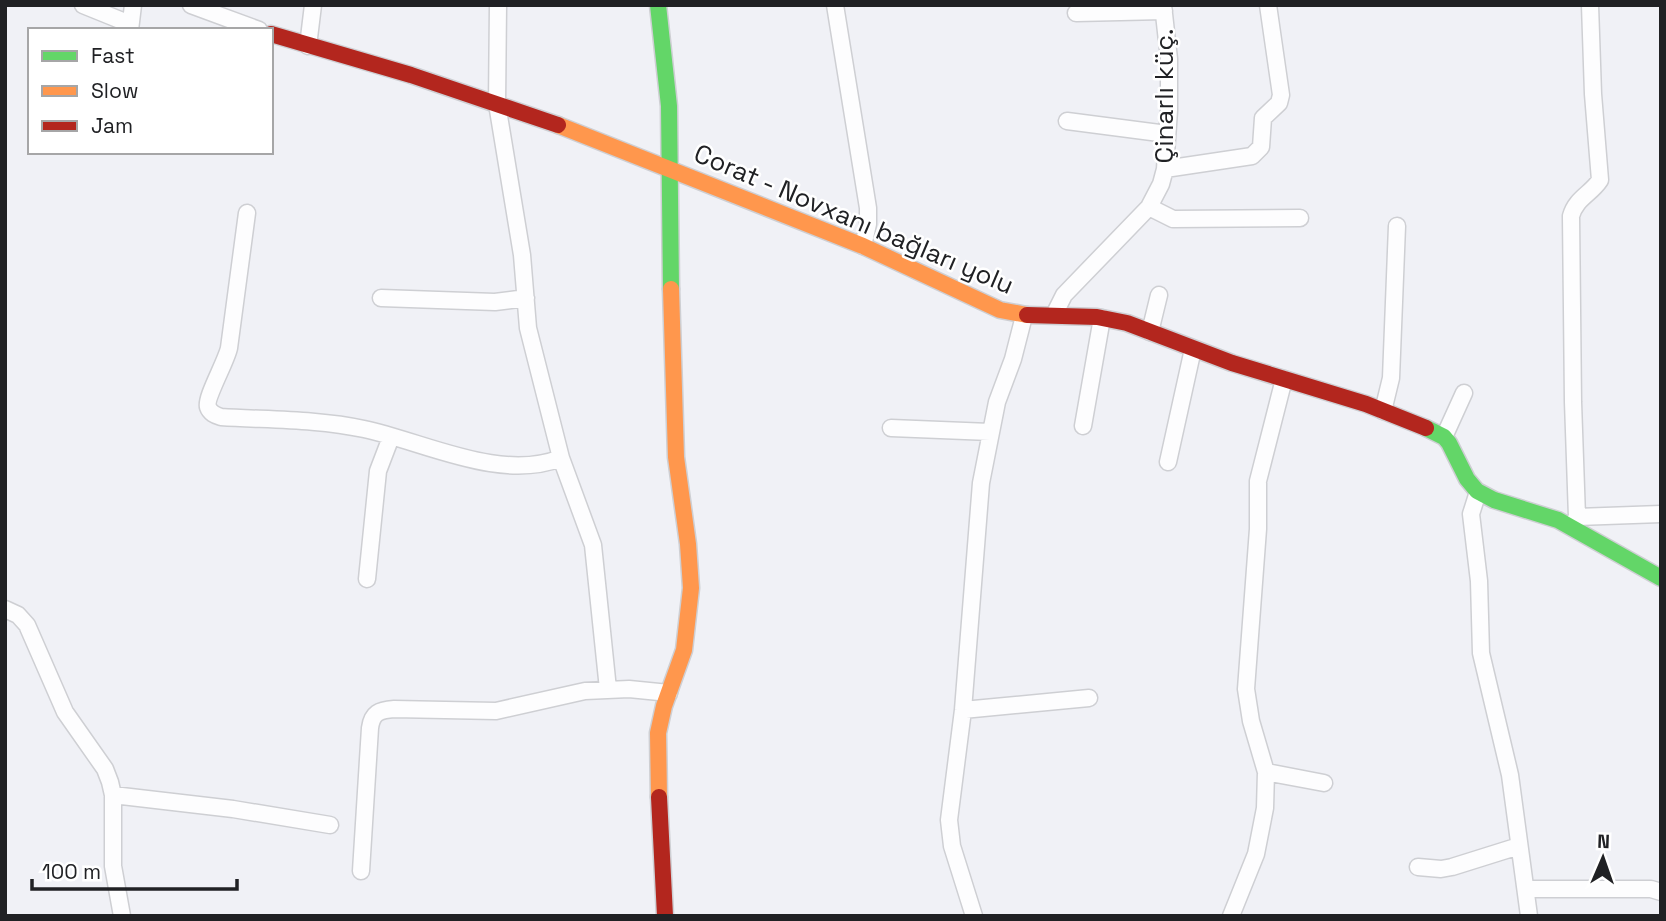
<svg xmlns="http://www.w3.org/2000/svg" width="1666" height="921" viewBox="0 0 1666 921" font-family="'Space Grotesk',sans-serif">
<rect width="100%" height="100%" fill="#f0f1f6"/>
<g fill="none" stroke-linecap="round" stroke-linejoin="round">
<defs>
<path id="street" d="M 83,5 L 130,24
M 191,5 L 259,30
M 498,5 L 497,104 L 522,255 L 528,328 L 561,458 L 593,545 L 608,689
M 835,5 L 868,208 L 868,224 L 863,246
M 1076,13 L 1164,11
M 130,30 L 133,5
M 308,46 L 313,5
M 1067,121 L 1167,134
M 1165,169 L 1252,156 L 1261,147 L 1263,118 L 1279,103 L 1281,95 L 1268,5
M 1149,207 L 1173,219 L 1300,218
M 247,213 L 229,348 C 226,362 205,398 208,407 C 210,413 215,415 221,417 C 268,420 318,419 364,429 C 425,442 500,482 561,458
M 381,298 L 495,302 L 526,298
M 1054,315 L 1064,295 L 1149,207 L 1161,184 L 1165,169 L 1169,110 L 1169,59 L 1163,5
M 1150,332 L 1159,295
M 1383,411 L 1391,378 L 1397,226
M 1083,426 L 1102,318
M 891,428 L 990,432
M 1444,437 L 1464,393
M 1168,462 L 1193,349
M 1478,492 L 1471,514 L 1479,581 L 1481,653 L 1510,775 L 1529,916
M 1577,517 L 1573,402 L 1571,216 C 1576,198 1591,194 1600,180 L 1593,94 L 1590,5
M 1573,524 L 1577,517 L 1661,514
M 367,579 L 378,471 L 391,437
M 5,609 L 18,615 L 27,625 L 65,712 L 105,769 L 110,782 L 113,795 L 113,866 L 122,916
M 963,710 L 1089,698
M 1266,772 L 1324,783
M 113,795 L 233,809 L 330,825
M 1418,867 L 1441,869 L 1452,867 L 1519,846
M 361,871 L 370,728 C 372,713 379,710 394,709 L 496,711 L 585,691 L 629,689 L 669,693
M 1526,889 L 1651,889 L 1661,892
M 974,916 L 952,846 L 949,820 L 963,710 L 981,483 L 997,402 L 1013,359 L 1024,316
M 1231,916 L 1256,854 L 1265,808 L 1266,772 L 1251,721 L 1246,689 L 1258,529 L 1258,481 L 1284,379"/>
<path id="fast" d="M 658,5 L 669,106 L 671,289
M 1426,428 L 1444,437 L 1449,443 L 1467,479 L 1477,491 L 1494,500 L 1558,520 L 1661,578"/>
<path id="slow" d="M 558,125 L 863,246 L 1000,310 L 1027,315
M 659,797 L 658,733 L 664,706 L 684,650 L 691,588 L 688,544 L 676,457 L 671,289"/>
<path id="jam" d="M 271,34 L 411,75 L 558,125
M 1027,315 L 1097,317 L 1127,323 L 1232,363 L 1366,404 L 1426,428
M 659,797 L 665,916"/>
</defs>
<use href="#street" stroke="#cecfd3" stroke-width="19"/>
<use href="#fast" stroke="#cecfd3" stroke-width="19"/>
<use href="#slow" stroke="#cecfd3" stroke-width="19"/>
<use href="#jam" stroke="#cecfd3" stroke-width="19"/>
<use href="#street" stroke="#fdfdfe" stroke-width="16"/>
<use href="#fast" stroke="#63d668" stroke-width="16"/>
<use href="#slow" stroke="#ff974d" stroke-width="16"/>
<use href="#jam" stroke="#b3261e" stroke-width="16"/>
</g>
<g text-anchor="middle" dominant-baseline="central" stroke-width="5" stroke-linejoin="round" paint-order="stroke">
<g font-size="26" fill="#202124" stroke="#fff">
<text transform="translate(1164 96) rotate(-90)">Çinarlı küç.</text>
<text transform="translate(854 219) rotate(23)">Corat - Novxanı bağları yolu</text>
</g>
</g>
<rect width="1666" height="921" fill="none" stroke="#202124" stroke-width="14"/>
<rect x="28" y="28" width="245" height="126" fill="#ffffff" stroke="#a6a6a7" stroke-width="2"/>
<rect x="42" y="51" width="35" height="10" fill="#63d668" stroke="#a6a6a7" stroke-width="2"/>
<text x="91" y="63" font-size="21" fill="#202124">Fast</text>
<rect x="42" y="86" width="35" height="10" fill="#ff974d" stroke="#a6a6a7" stroke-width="2"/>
<text x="91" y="98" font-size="21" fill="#202124">Slow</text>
<rect x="42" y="121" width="35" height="10" fill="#b3261e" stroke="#a6a6a7" stroke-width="2"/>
<text x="91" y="133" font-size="21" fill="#202124">Jam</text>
<g transform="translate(1603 858) rotate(2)" stroke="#ffffff" stroke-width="5" paint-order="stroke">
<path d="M0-5L12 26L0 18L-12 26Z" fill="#202124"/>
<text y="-10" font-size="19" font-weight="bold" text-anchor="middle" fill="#202124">N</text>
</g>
<path d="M32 879v10h205v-10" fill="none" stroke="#202124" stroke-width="3.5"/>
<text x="42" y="879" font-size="21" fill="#202124" stroke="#ffffff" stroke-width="5" paint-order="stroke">100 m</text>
</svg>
